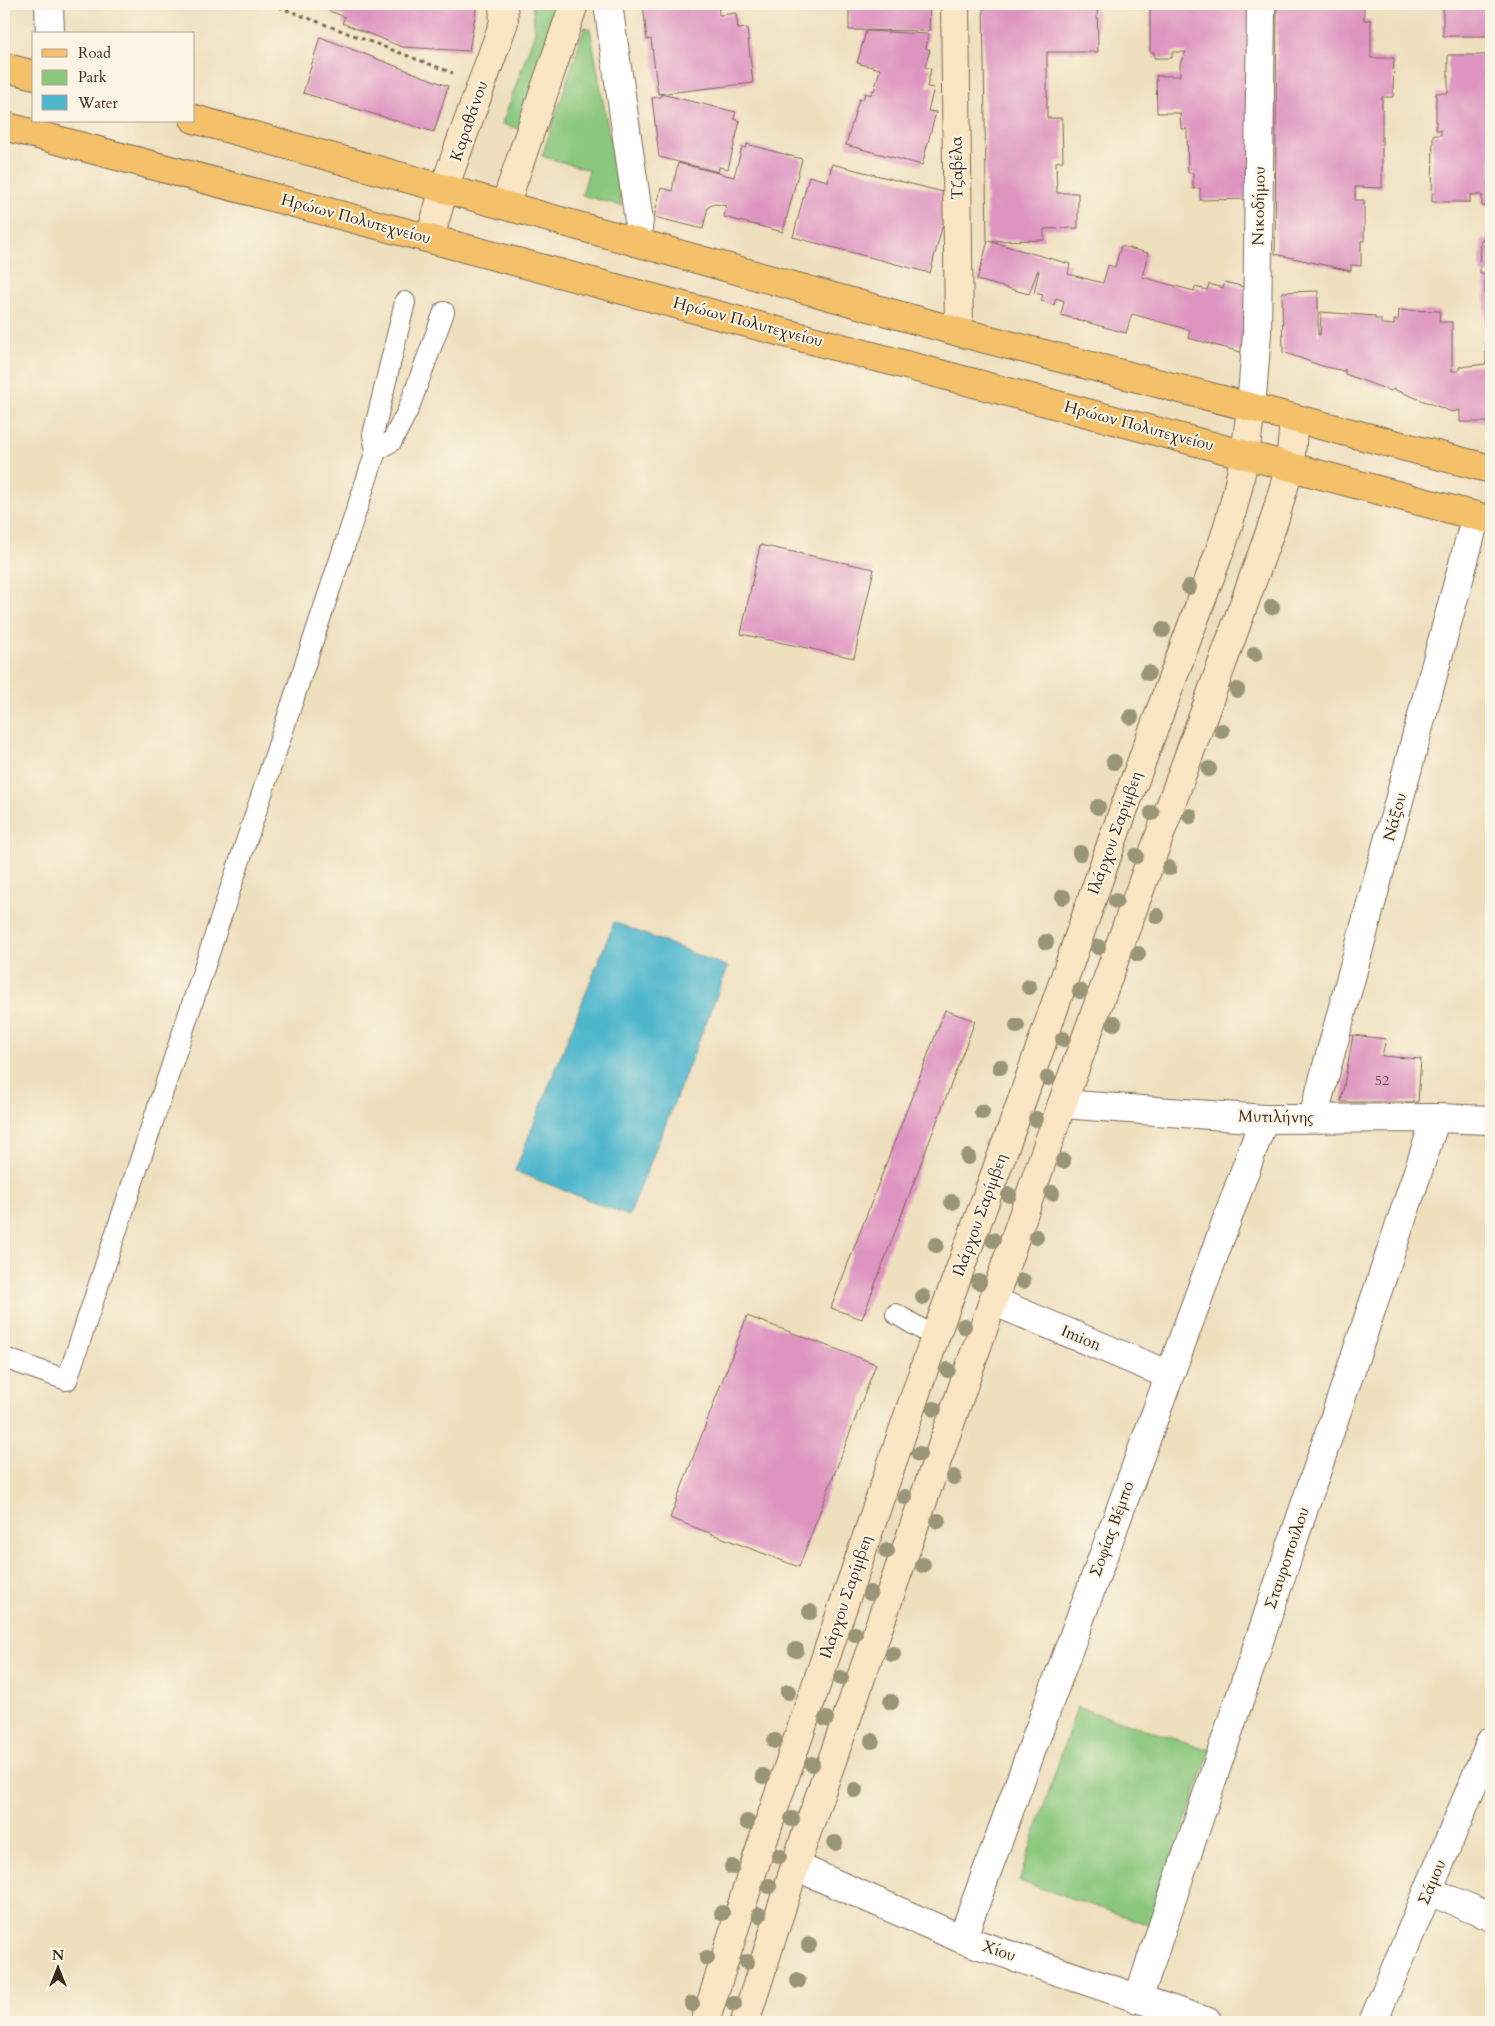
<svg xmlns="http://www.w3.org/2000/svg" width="1495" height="2026" viewBox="0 0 1495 2026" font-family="Cardo,serif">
<rect width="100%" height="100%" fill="#fcf5e5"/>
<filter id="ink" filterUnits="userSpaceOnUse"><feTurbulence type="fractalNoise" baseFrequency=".02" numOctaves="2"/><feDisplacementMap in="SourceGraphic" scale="10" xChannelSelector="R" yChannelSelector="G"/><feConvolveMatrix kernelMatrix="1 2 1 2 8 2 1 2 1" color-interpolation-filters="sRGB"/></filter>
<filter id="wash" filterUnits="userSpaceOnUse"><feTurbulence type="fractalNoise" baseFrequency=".0096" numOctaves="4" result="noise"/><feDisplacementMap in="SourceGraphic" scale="20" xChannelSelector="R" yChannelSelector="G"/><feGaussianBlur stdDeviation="1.12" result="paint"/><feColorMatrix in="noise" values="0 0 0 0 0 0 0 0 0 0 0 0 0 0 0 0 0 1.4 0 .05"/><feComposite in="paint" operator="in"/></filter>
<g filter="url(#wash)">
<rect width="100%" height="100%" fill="#eedfbd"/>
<path fill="#8bc87e" stroke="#63794e" d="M 532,4 L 568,4 L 523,130 L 502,124 L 535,32 Z
M 585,27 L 590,29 L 622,206 L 582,195 L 589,170 L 542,156 Z
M 1077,1707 L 1210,1750 L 1151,1925 L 1019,1881 Z"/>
<path fill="#4fb7cd" stroke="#457076" d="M 614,922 L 728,967 L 629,1216 L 515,1171 Z"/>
<g id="blocks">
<path fill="#de94c1" d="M 312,4 L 395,4 L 407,8 L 407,4 L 477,4 L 469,51 L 402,47 L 342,23 L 345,17 Z
M 643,4 L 718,4 L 719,15 L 736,13 L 738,29 L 747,28 L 753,83 L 658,94 L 651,39 L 647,40 Z
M 849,4 L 930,4 L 929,31 L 849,30 Z
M 983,4 L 1097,4 L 1098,52 L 1047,52 L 1047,118 L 1062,118 L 1063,161 L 1056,162 L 1057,193 L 1078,193 L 1078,228 L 1044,229 L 1044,240 L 987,241 Z
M 1150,4 L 1250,4 L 1252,199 L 1200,200 L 1200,188 L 1193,189 L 1193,173 L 1188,173 L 1187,129 L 1181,129 L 1180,113 L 1157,113 L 1156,76 L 1180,76 L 1180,63 L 1186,52 L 1172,52 L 1172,58 L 1154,58 L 1154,52 L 1150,52 Z
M 1277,4 L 1364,4 L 1364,20 L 1371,20 L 1371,58 L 1394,58 L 1393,97 L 1382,97 L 1382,188 L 1355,187 L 1355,200 L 1364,200 L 1364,241 L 1361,241 L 1361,266 L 1351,265 L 1351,271 L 1275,254 Z
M 1443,4 L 1491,4 L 1491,36 L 1443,36 Z
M 866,31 L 929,34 L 926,48 L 930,50 L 925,67 L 931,69 L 927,87 L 934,88 L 928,111 L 936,112 L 922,165 L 846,145 L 859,99 L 863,100 L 865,93 L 871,95 L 872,90 L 874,91 L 880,69 L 857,63 Z
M 320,37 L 448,86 L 434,132 L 303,93 Z
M 1448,55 L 1491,55 L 1491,206 L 1482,206 L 1482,195 L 1470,195 L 1470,202 L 1432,202 L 1433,135 L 1441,135 L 1441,130 L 1436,130 L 1436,93 L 1448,93 Z
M 661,94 L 736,112 L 734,119 L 740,121 L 728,169 L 719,167 L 718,172 L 659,157 L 652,98 L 661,97 Z
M 747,144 L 802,159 L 783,232 L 724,217 L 726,206 L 715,204 L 708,207 L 703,229 L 654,217 L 661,188 L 672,191 L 678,163 L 734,177 L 742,147 L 746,148 Z
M 832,164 L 951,194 L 930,273 L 793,237 L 809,176 L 828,181 Z
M 1481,240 L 1491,240 L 1491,273 L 1480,273 Z
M 988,241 L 1070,264 L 1068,274 L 1103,283 L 1108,265 L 1115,267 L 1121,246 L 1148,253 L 1142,277 L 1194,291 L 1195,287 L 1207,290 L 1209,284 L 1223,288 L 1225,282 L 1252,289 L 1252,355 L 1188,338 L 1190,330 L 1132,314 L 1126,333 L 1061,315 L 1064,301 L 1056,298 L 1054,305 L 1041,301 L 1043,295 L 1034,293 L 1039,271 L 1038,270 L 1029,294 L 977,280 Z
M 1485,278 L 1491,279 L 1491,422 L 1460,422 L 1460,410 L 1452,412 L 1393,389 L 1391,391 L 1345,374 L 1345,369 L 1344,371 L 1322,366 L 1283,352 L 1282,292 L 1318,291 L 1318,335 L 1320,335 L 1321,312 L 1375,316 L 1375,319 L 1381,319 L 1381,324 L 1394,325 L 1394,320 L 1398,320 L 1399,310 L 1440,311 L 1439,322 L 1452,322 L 1452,371 L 1459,371 L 1459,367 L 1486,364 Z
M 760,545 L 874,569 L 854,658 L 741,634 Z
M 945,1010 L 975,1021 L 862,1319 L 831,1308 Z
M 1353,1035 L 1386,1039 L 1382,1056 L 1421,1059 L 1418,1102 L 1341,1102 Z
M 747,1316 L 876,1364 L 799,1567 L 670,1518 Z"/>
</g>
</g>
<g filter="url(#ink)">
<use href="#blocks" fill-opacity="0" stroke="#7a6956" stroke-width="1"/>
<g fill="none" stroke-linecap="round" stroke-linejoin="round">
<defs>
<path id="lane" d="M 376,451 L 392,441 L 408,410 L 444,312
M 896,1314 L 935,1337
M 4,1358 L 67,1380 L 376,451 L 373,435 L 405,302"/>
<path id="street" d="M 49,4 L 50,34
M 608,4 L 639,221 L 636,242
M 1251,408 L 1257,333 L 1261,4
M 1062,1104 L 1264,1119 L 1436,1118 L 1491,1120
M 1313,1118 L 1476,516
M 993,1301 L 1169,1375
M 795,1866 L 962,1939 L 1208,2022
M 1429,1891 L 1491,1917
M 962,1939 L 1264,1119
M 1138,1999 L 1436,1118
M 1373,2022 L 1491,1741"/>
<path id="secondary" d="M 955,4 L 959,332
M 505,205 L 574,4
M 430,238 L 444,188 L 504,22 L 503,4
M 705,2022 L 752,1873 L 935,1337 L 1017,1114 L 1114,836 L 1223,542 C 1238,497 1246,454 1251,408
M 745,2022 L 795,1866 L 1062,1104 L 1274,521 L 1290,466 L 1294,419"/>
<path id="primary" d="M 4,67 L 34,75
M 194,119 L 959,332 L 1491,469
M 4,126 L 1491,520"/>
</defs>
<use href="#lane" stroke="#7a6956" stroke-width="22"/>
<use href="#street" stroke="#7a6956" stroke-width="30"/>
<use href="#secondary" stroke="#7a6956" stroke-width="30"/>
<use href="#primary" stroke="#7a6956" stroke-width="30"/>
<path stroke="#7a6956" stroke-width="3" stroke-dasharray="4 4" stroke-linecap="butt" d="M 271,4 L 453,73"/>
<use href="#lane" stroke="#fff" stroke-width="20"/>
<use href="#street" stroke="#fff" stroke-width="28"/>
<use href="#secondary" stroke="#fbe6c3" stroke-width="28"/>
<use href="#primary" stroke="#f4c16a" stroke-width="28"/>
</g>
<g fill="#999576">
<circle cx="1189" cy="587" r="8"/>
<circle cx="1272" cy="607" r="8"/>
<circle cx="1163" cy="630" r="8"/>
<circle cx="1255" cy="654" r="8"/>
<circle cx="1148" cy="673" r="8"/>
<circle cx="1237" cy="690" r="8"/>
<circle cx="1131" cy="717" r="8"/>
<circle cx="1222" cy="731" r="8"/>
<circle cx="1114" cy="762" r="8"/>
<circle cx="1209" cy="769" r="8"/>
<circle cx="1098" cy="807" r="8"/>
<circle cx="1152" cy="813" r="8"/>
<circle cx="1190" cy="816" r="8"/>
<circle cx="1080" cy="853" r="8"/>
<circle cx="1136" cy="856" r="8"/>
<circle cx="1169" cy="868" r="8"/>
<circle cx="1063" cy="897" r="8"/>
<circle cx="1116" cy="901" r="8"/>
<circle cx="1157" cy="916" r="8"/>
<circle cx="1046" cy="942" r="8"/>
<circle cx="1098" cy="947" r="8"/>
<circle cx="1138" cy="954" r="8"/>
<circle cx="1029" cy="987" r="8"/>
<circle cx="1080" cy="991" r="8"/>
<circle cx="1114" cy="1023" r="8"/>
<circle cx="1017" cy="1026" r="8"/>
<circle cx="1063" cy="1039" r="8"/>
<circle cx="1000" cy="1067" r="8"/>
<circle cx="1048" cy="1078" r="8"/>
<circle cx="982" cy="1112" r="8"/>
<circle cx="1036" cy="1119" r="8"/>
<circle cx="968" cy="1157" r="8"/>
<circle cx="1063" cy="1161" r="8"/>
<circle cx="1052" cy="1193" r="8"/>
<circle cx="1009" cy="1195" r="8"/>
<circle cx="952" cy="1202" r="8"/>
<circle cx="1036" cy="1237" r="8"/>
<circle cx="993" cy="1240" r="8"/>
<circle cx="936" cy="1245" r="8"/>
<circle cx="1023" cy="1281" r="8"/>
<circle cx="979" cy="1282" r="8"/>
<circle cx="923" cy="1297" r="8"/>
<circle cx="964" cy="1326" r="8"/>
<circle cx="948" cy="1370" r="8"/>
<circle cx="934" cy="1409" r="8"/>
<circle cx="919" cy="1454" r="8"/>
<circle cx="954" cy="1477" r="8"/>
<circle cx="905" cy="1497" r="8"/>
<circle cx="938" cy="1521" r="8"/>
<circle cx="887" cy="1551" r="8"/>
<circle cx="923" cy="1565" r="8"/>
<circle cx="870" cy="1593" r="8"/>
<circle cx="810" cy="1612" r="8"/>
<circle cx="855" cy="1634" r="8"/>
<circle cx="796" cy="1650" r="8"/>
<circle cx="893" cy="1654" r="8"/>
<circle cx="841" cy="1678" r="8"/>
<circle cx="788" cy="1692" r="8"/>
<circle cx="891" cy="1702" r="8"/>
<circle cx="826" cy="1719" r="8"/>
<circle cx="775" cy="1741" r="8"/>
<circle cx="872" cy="1741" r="8"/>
<circle cx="812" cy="1764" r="8"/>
<circle cx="763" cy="1776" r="8"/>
<circle cx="855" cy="1790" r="8"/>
<circle cx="792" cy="1819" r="8"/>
<circle cx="747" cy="1822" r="8"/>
<circle cx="835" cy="1843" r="8"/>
<circle cx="779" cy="1856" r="8"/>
<circle cx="732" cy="1867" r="8"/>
<circle cx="769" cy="1886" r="8"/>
<circle cx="722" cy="1913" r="8"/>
<circle cx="759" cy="1915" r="8"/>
<circle cx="809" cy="1945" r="8"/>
<circle cx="707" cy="1958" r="8"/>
<circle cx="747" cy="1962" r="8"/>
<circle cx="798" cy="1981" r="8"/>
<circle cx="692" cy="2004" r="8"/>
<circle cx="734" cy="2004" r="8"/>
</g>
</g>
<g text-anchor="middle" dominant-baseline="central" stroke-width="4" stroke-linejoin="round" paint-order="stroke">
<g font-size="14" fill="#644447">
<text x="1382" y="1080">52</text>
</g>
<g font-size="16" fill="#3b2a1e" stroke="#fcf5e5">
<text transform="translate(469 121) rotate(-71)">Καραθάνου</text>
<text transform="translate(957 168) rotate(-91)">Τζαβέλα</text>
<text transform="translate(1259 206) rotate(-89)">Νικοδήμου</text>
<text transform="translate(356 219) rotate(15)">Ηρώων Πολυτεχνείου</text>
<text transform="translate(748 322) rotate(15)">Ηρώων Πολυτεχνείου</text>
<text transform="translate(1139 426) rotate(15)">Ηρώων Πολυτεχνείου</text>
<text transform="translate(1395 817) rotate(-75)">Νάξου</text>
<text transform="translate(1115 833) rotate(-70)">Ιλάρχου Σαρίμβεη</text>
<text transform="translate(1276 1117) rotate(1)">Μυτιλήνης</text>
<text transform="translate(980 1215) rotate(-70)">Ιλάρχου Σαρίμβεη</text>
<text transform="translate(1081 1338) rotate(23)">Imion</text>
<text transform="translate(1112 1529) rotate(-70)">Σοφίας Βέμπο</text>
<text transform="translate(1287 1558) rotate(-71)">Σταυροπούλου</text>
<text transform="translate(846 1597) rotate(-71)">Ιλάρχου Σαρίμβεη</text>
<text transform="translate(1432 1882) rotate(-67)">Σάμου</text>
<text transform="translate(999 1951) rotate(19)">Χίου</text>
</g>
</g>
<rect width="1495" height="2026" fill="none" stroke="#fcf5e5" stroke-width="20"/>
<rect x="32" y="32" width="162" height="90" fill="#fcf5e5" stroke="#afa495"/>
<rect x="42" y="49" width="25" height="8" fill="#f4c16a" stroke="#afa495"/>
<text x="78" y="58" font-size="15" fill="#3b2a1e">Road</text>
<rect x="42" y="70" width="25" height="15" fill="#8bc87e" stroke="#afa495"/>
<text x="78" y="82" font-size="15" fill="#3b2a1e">Park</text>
<rect x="42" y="95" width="25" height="15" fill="#4fb7cd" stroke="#afa495"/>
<text x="78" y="108" font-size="15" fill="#3b2a1e">Water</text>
<g transform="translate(58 1968)" stroke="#fcf5e5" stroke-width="4" paint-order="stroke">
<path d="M0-4L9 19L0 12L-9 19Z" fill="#3b2a1e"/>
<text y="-8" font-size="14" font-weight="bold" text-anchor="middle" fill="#3b2a1e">N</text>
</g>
</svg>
